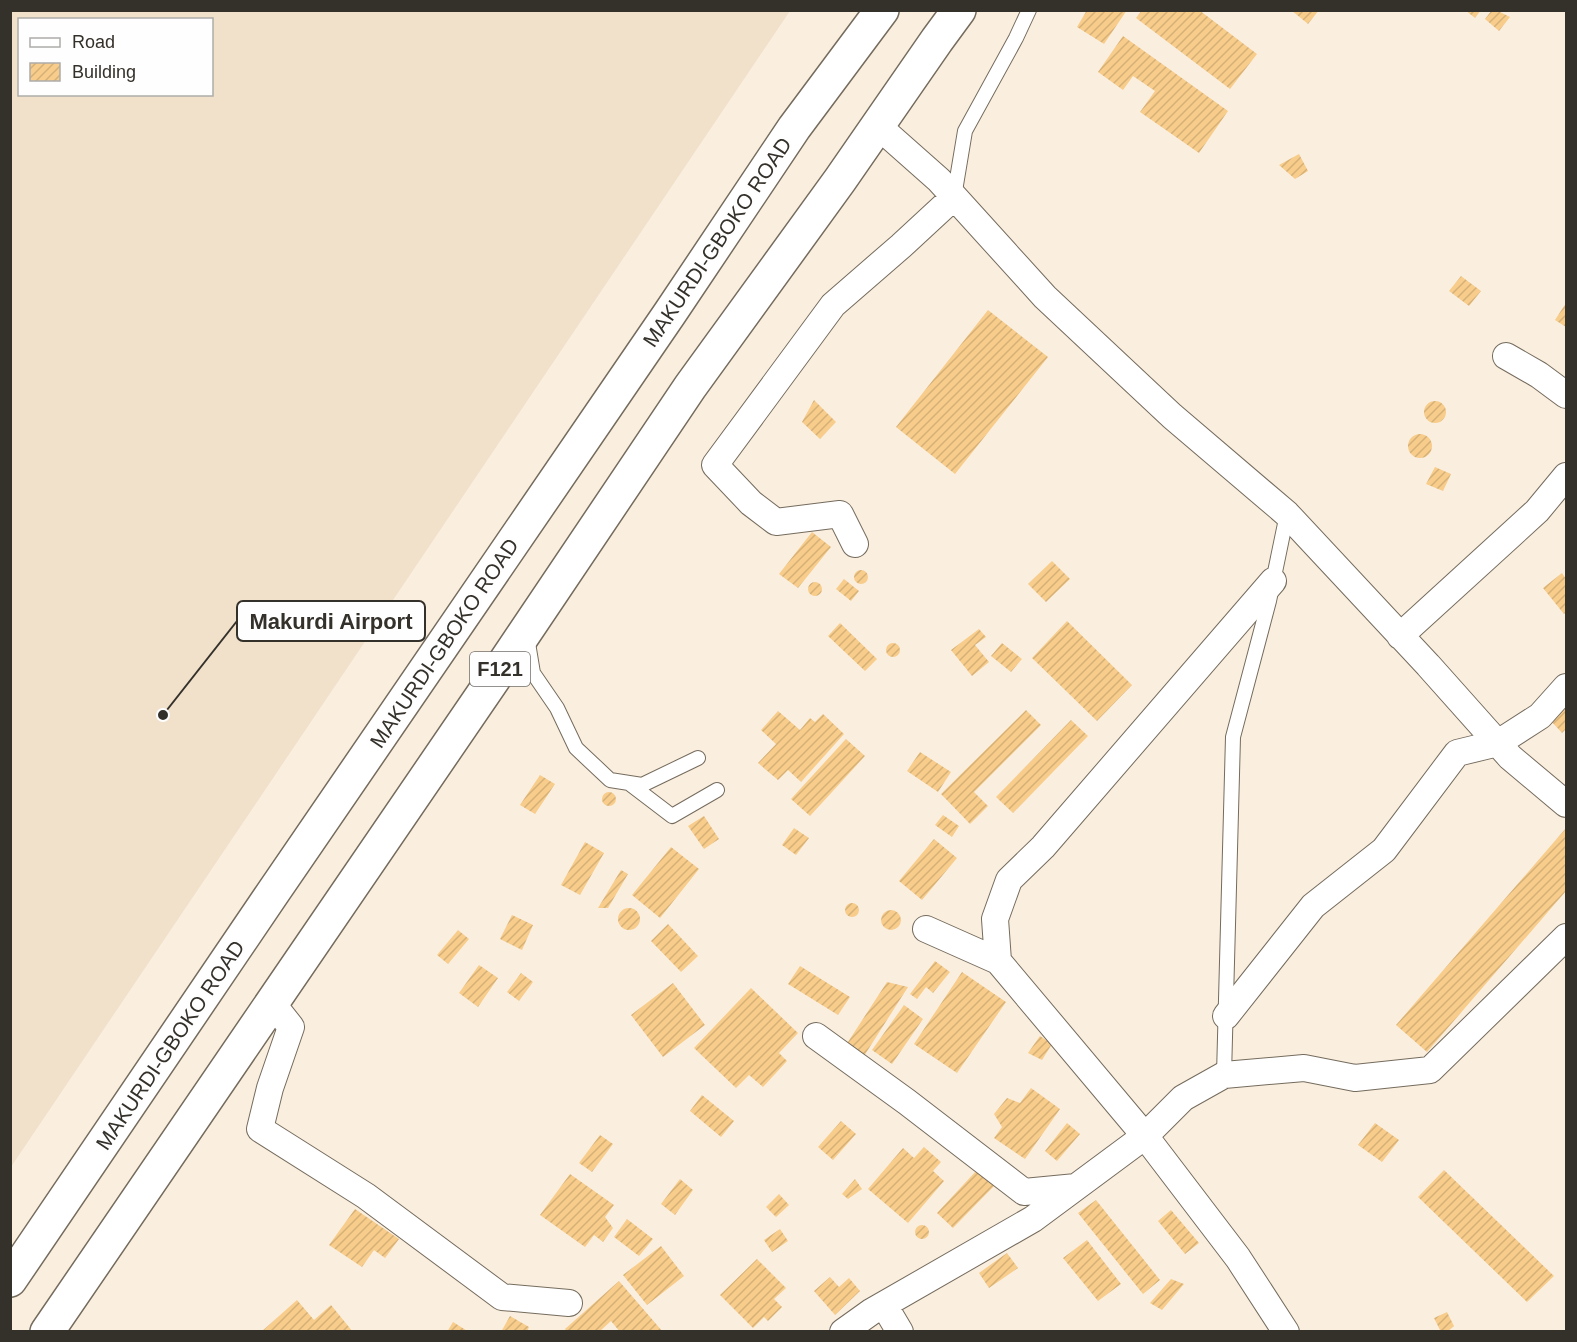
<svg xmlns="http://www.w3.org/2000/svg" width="1577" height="1342" viewBox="0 0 1577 1342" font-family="Helvetica,sans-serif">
<defs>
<pattern id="building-hatch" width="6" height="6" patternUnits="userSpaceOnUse" patternTransform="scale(1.5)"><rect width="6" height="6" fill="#f8cc8a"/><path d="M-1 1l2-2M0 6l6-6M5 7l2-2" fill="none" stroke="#d5b077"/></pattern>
</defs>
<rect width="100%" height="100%" fill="#faefdf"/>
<path fill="#f1e1cb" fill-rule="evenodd" d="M 11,10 L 790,11 L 11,1167 L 10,11 ZM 20,20 L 212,20 L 212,94 L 20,94 Z"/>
<path fill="url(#building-hatch)" d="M 1087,10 L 1127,10 L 1104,44 L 1077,27 Z
M 1142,10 L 1199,10 L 1257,54 L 1230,89 L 1136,18 Z
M 1291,10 L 1319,10 L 1308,24 Z
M 1465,10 L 1481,10 L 1475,18 Z
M 1492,10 L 1496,10 L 1510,17 L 1499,31 L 1485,19 Z
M 1123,36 L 1228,111 L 1199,153 L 1140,112 L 1155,91 L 1133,76 L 1123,90 L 1098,72 Z
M 1299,154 L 1308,171 L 1295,179 L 1279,165 Z
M 1461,276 L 1481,291 L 1469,306 L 1449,291 Z
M 1566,303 L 1566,327 L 1555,320 Z
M 988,310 L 1048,357 L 955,474 L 896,427 Z
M 814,400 L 836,422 L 820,439 L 802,422 Z
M1424 412a11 11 0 1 1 22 0a11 11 0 1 1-22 0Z
M1408 446a12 12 0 1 1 24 0a12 12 0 1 1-24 0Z
M 1435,467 L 1451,474 L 1443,491 L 1426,484 Z
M 812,532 L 831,547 L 798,588 L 779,574 Z
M 1052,561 L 1070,579 L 1046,602 L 1028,584 Z
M854 577a7 7 0 1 1 14 0a7 7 0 1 1-14 0Z
M 1562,573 L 1566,579 L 1566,612 L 1564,614 L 1543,588 Z
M 844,579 L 859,591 L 851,601 L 836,589 Z
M808 589a7 7 0 1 1 14 0a7 7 0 1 1-14 0Z
M 1067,621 L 1132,685 L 1097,721 L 1032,658 Z
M 840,623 L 877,659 L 865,671 L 828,636 Z
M 979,629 L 986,637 L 975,645 L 989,662 L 972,676 L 951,650 Z
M886 650a7 7 0 1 1 14 0a7 7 0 1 1-14 0Z
M 1002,643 L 1022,659 L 1011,672 L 991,656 Z
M 1566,707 L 1566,729 L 1562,733 L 1551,721 Z
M 1026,710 L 1041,725 L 974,792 L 988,806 L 970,824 L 941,794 Z
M 778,711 L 800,730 L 810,718 L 815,722 L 823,714 L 844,734 L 801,782 L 788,770 L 778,780 L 758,763 L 776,744 L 761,730 Z
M 1071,720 L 1088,736 L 1013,813 L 996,797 Z
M 846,739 L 865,756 L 810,816 L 791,799 Z
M 920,752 L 951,772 L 938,792 L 907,771 Z
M 540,775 L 555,784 L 535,814 L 520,805 Z
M602 799a7 7 0 1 1 14 0a7 7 0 1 1-14 0Z
M 943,815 L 959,826 L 952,837 L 935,825 Z
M 704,816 L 719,839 L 704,849 L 688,826 Z
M 794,828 L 809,838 L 796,855 L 782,845 Z
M 1566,828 L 1566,891 L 1427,1052 L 1396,1025 Z
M 934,839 L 957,858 L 922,900 L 899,881 Z
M 585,842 L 604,853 L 580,895 L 561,885 Z
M 671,847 L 699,869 L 660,918 L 632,895 Z
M 621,870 L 628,874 L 608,908 L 598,908 Z
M845 910a7 7 0 1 1 14 0a7 7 0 1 1-14 0Z
M618 919a11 11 0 1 1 22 0a11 11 0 1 1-22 0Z
M881 920a10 10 0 1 1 20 0a10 10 0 1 1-20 0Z
M 512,915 L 533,925 L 522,950 L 500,939 Z
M 668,924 L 698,956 L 681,972 L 651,941 Z
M 458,930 L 469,939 L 448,964 L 437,955 Z
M 935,961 L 950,972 L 933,993 L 926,987 L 917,999 L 910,994 Z
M 479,965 L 498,978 L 478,1007 L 459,993 Z
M 800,966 L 850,997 L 838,1015 L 788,984 Z
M 962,972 L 1006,1002 L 957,1073 L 914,1044 Z
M 521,973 L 533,982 L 519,1001 L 507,992 Z
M 887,982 L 908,987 L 864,1056 L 846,1045 Z
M 673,983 L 705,1025 L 663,1057 L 631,1015 Z
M 751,988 L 798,1033 L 779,1053 L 787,1061 L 763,1087 L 749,1075 L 736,1088 L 694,1048 Z
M 904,1005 L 923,1019 L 892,1064 L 872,1050 Z
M 1040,1036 L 1052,1044 L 1042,1060 L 1028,1053 Z
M 1031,1088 L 1060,1109 L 1025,1159 L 994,1138 L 1002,1127 L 994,1114 L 1007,1098 L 1020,1103 Z
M 702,1095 L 734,1121 L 721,1137 L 690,1111 Z
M 841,1121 L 856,1134 L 833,1160 L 818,1147 Z
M 1067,1123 L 1080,1134 L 1057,1161 L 1045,1151 Z
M 1375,1123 L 1399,1140 L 1382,1162 L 1358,1145 Z
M 600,1135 L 613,1144 L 592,1172 L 579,1163 Z
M 924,1147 L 941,1162 L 933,1171 L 944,1181 L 908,1223 L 868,1189 L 903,1148 L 914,1158 Z
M 977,1170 L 994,1186 L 953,1228 L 937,1213 Z
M 1444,1170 L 1554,1276 L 1527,1302 L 1418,1197 Z
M 570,1174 L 614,1205 L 605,1217 L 613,1228 L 603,1242 L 594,1235 L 585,1247 L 540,1215 Z
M 680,1179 L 693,1190 L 675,1215 L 661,1204 Z
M 855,1179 L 862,1189 L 848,1199 L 842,1194 Z
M 779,1194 L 789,1205 L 776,1217 L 766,1207 Z
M 1096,1200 L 1160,1280 L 1143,1294 L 1078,1213 Z
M 355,1209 L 399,1239 L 385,1258 L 374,1250 L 362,1267 L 329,1245 Z
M 1171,1210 L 1199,1243 L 1185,1254 L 1158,1221 Z
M 627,1219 L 653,1239 L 639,1256 L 614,1237 Z
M915 1232a7 7 0 1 1 14 0a7 7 0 1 1-14 0Z
M 780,1229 L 788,1241 L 772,1252 L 764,1240 Z
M 1087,1240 L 1121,1284 L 1098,1301 L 1063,1258 Z
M 661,1246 L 684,1276 L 647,1305 L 623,1275 Z
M 1007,1253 L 1018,1268 L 989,1288 L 979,1273 Z
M 757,1259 L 786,1288 L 774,1299 L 782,1307 L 768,1321 L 764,1317 L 753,1328 L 720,1295 Z
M 830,1277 L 839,1287 L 849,1278 L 860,1291 L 835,1315 L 814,1291 Z
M 1171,1279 L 1184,1284 L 1162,1310 L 1150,1303 Z
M 619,1281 L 663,1332 L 620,1332 L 611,1321 L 599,1332 L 567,1332 L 565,1329 Z
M 297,1300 L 314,1320 L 331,1305 L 353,1332 L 261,1332 Z
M 1447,1312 L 1454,1326 L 1447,1332 L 1441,1332 L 1434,1318 Z
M 510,1316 L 529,1327 L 527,1332 L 501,1332 Z
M 453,1322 L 469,1332 L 447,1332 Z"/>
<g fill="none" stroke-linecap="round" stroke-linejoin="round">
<defs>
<path id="service" d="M 954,197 L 965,131 L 1016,38 L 1029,10
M 527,637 L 533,673 L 557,708 L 576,748 L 610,780 L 642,785 L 698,758
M 630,784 L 672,816 L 717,790
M 1224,1075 L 1233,737 L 1269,601 L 1287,514"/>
<path id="minor" d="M 878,126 L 939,180 L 1045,297 L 1172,416 L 1287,514 L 1428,665 L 1510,757 L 1566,804
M 1506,356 L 1539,375 L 1566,395
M 855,544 L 840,514 L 776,522 L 751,503 L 715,465 L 833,305 L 901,246 L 954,197
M 1400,636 L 1537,511 L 1566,476
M 926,929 L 998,961 L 1145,1136 L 1238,1258 L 1286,1332
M 998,961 L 995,919 L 1009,880 L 1043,847 L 1273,581
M 272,1003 L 291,1027 L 270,1088 L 260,1129 L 366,1196 L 502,1297 L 569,1303
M 1226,1016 L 1313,906 L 1384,850 L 1457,753 L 1498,743 L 1540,716 L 1566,687
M 816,1036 L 907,1102 L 1024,1192 L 1076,1187
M 884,1305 L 900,1332
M 843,1332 L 871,1312 L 1033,1219 L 1145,1136 L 1183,1098 L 1224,1075 L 1304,1068 L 1355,1078 L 1430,1070 L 1566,937"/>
<path id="primary" d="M 10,1280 L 272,894 L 670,313 L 794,128 L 882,10
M 47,1332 L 503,665 L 690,387 L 840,180 L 937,40 L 959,10"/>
</defs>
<use href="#service" stroke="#756b5d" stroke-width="16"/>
<use href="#minor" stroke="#756b5d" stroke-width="28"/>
<use href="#primary" stroke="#756b5d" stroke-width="36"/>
<use href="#service" stroke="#fff" stroke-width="14"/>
<use href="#minor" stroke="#fff" stroke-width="26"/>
<use href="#primary" stroke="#fff" stroke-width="33"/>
</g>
<g text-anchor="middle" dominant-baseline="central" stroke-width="6" stroke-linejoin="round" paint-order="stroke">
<rect fill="#fefefe" stroke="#716e6a" stroke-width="1.5" x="470" y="652" width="60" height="34" rx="4.5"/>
<g font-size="20" font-weight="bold" fill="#34302a">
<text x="500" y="669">F121</text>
</g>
<g font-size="21" fill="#34302a" stroke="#fefefe">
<text transform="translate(717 242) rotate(-56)">MAKURDI-GBOKO ROAD</text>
<text transform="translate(444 643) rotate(-56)">MAKURDI-GBOKO ROAD</text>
<text transform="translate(170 1045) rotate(-56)">MAKURDI-GBOKO ROAD</text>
</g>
</g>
<path fill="none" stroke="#34302a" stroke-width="2" d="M163 715L237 621"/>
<circle fill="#34302a" stroke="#fefefe" stroke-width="2" cx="163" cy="715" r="6"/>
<rect fill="#fefefe" stroke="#34302a" stroke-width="2" x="237" y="601" width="188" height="40" rx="6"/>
<g font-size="22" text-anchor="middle" font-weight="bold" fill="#34302a">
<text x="331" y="629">Makurdi Airport</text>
</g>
<rect width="1577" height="1342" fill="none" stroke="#34302a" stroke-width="24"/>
<rect x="18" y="18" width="195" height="78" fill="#fefefe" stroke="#adaca9" stroke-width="1.5"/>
<rect x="30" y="38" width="30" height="9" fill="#ffffff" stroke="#adaca9" stroke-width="1.5"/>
<text x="72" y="48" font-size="18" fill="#34302a">Road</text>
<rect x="30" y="63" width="30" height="18" fill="url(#building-hatch)" stroke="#adaca9" stroke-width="1.5"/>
<text x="72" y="78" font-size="18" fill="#34302a">Building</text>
</svg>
